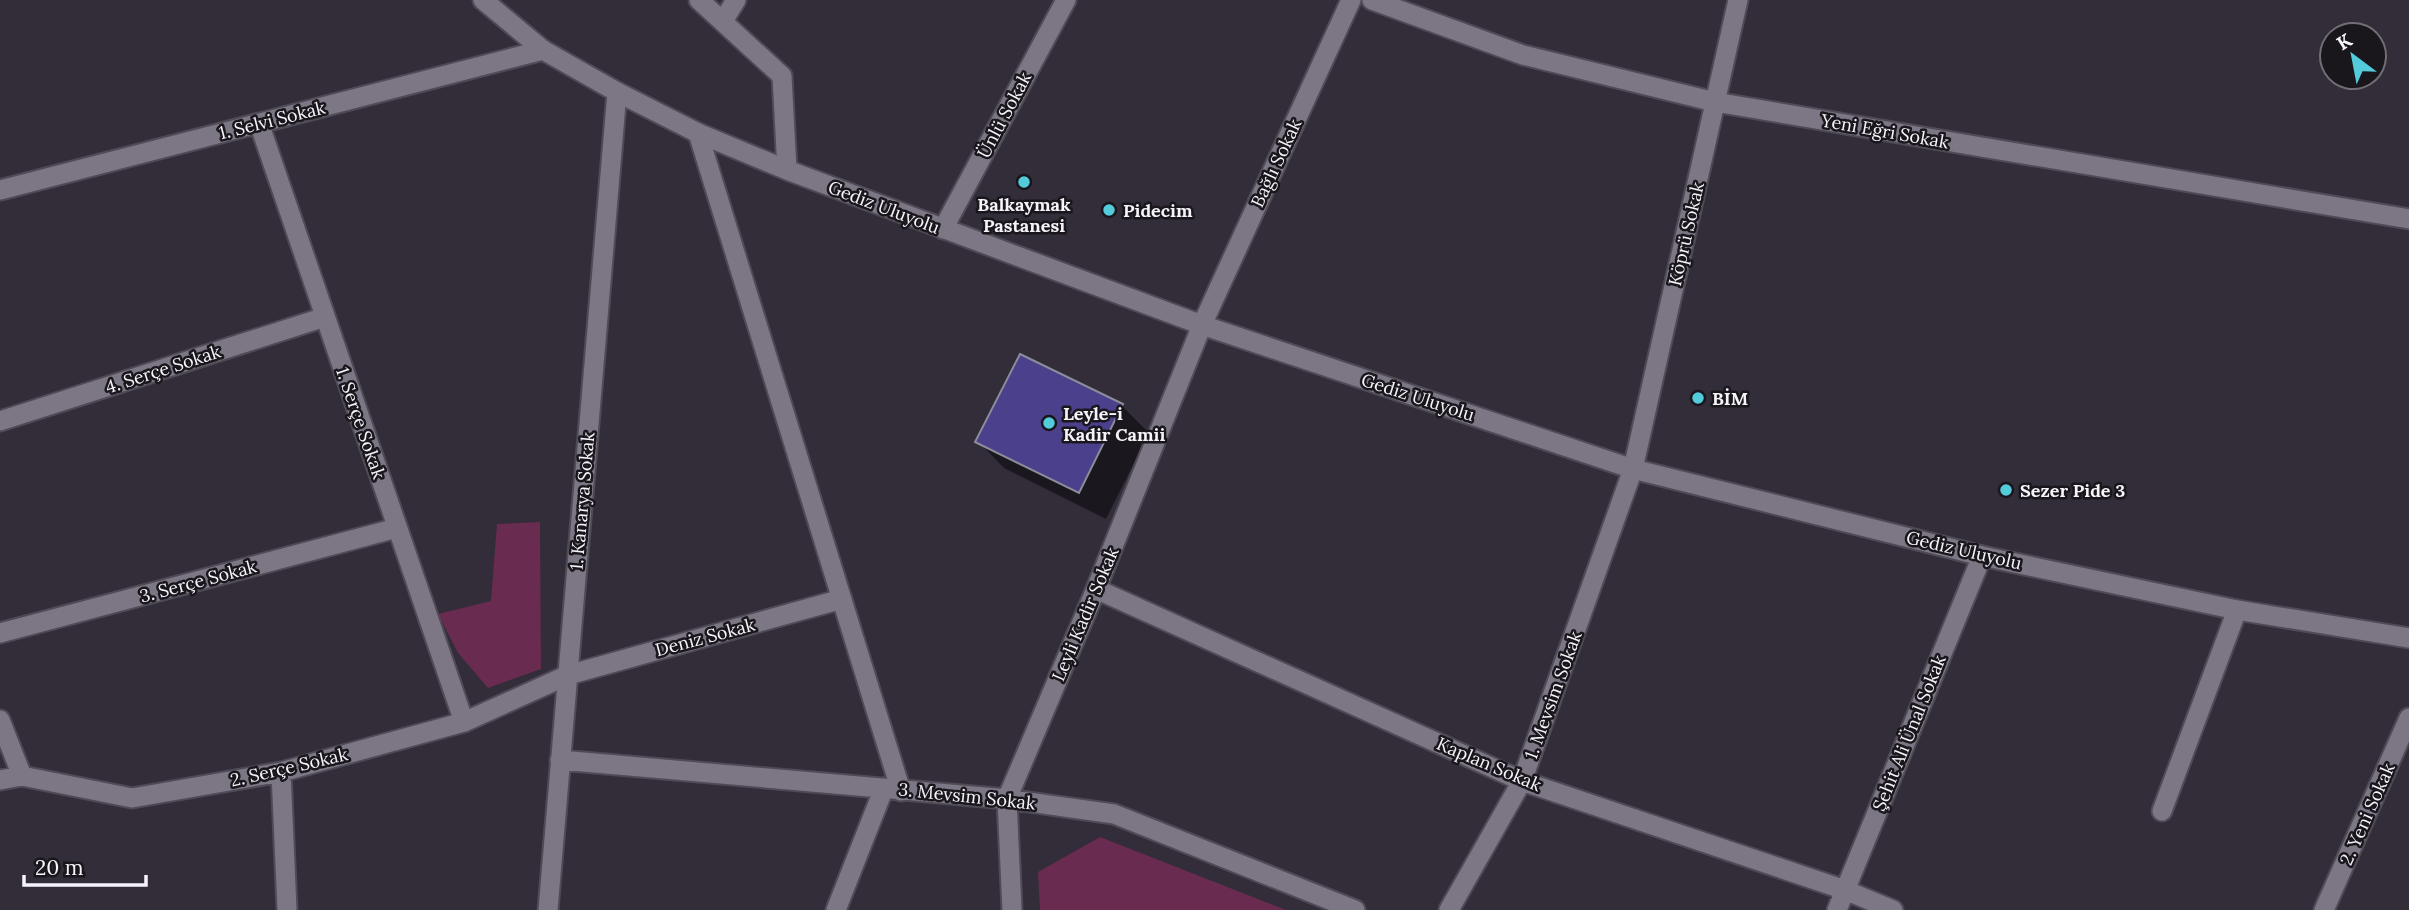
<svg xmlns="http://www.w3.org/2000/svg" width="2409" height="910" viewBox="0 0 2409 910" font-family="Lora,serif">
<rect width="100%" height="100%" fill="#322d39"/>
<path fill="#692b50" d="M 540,522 L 541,669 L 488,688 L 458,653 L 438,614 L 491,601 L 497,524 Z
M 1100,837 L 1286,910 L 1040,910 L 1038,872 Z"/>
<path fill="#0007" d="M 1122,406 L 1149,433 L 1106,519 L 1004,468 L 978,441 Z"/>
<path fill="#4b408b" stroke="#8c8c9b" stroke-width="2" d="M 1020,354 L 1123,404 L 1079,493 L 975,442 Z"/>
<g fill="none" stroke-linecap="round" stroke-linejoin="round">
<defs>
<path id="minor" d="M 699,0 L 782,76 L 787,170
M 1372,0 L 1523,55 L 1715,102 L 2409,219
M 723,21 L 736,0
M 259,123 L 464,722
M 698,133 L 901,791
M 0,190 L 543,50
M 943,229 L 1066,0
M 0,421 L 325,317
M 1096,589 L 1522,781 L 1845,890 L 1893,910
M 0,633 L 397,528
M 0,720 L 22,776
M 560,760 L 1007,799 L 1114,814 L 1355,910
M 281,772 L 287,910
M 0,780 L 22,776 L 132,798 L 281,772 L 464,722 L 568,675 L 842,599
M 2162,811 L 2237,610
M 548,910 L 617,92
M 836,910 L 884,788
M 1012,910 L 1007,799 L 1096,589 L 1202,325 L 1351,0
M 1449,910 L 1522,781 L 1633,469 L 1738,0
M 1837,910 L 1982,556
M 2324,910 L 2409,718"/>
<path id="tertiary" d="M 483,0 L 543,50 L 617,92 L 698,133 L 787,170 L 1202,325 L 1633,469 L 1982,556 L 2237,610 L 2409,638"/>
</defs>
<use href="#minor" stroke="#4f4a55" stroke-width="23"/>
<use href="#tertiary" stroke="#4f4a55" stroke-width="23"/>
<use href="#minor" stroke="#7d7785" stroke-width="19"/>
<use href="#tertiary" stroke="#7d7785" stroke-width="19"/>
</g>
<g fill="#53cbdb" stroke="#19161c" stroke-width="2.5">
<circle cx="1024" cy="182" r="7"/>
<circle cx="1109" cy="210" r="7"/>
<circle cx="1698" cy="398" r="7"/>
<circle cx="1049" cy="423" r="7"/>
<circle cx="2006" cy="490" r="7"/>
</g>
<g text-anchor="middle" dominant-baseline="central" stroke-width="5" stroke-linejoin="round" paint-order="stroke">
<g font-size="18" fill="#f6f3fb" stroke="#19161c">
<text transform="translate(1004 115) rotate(-62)">Ünlü Sokak</text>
<text transform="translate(272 120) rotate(-14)">1. Selvi Sokak</text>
<text transform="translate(1885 131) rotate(10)">Yeni Eğri Sokak</text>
<text transform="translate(1276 163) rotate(-65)">Bağlı Sokak</text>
<text transform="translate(884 207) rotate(21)">Gediz Uluyolu</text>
<text transform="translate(1686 234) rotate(-77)">Köprü Sokak</text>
<text transform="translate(163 369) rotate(-18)">4. Serçe Sokak</text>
<text transform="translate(1418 397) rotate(18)">Gediz Uluyolu</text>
<text transform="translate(361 423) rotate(71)">1. Serçe Sokak</text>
<text transform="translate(582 501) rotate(-85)">1. Kanarya Sokak</text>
<text transform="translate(1964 550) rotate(13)">Gediz Uluyolu</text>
<text transform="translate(198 581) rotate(-15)">3. Serçe Sokak</text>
<text transform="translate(1085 614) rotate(-67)">Leyli Kadir Sokak</text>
<text transform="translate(705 637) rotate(-15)">Deniz Sokak</text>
<text transform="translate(1553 695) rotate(-70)">1. Mevsim Sokak</text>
<text transform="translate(1909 733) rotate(-68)">Şehit Ali Ünal Sokak</text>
<text transform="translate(1489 764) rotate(23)">Kaplan Sokak</text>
<text transform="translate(289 767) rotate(-13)">2. Serçe Sokak</text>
<text transform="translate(967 796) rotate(6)">3. Mevsim Sokak</text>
<text transform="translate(2367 814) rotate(-66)">2. Yeni Sokak</text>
</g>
<g font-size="18" font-weight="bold" fill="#f6f3fb" stroke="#19161c" text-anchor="start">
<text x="1024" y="204" text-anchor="middle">Balkaymak<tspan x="1024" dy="21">Pastanesi</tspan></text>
<text x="1123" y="210">Pidecim</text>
<text x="1712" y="398">BİM</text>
<text x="1063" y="413">Leyle-i<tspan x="1063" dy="21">Kadir Camii</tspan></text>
<text x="2020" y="490">Sezer Pide 3</text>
</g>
</g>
<g transform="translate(2353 56) rotate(328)"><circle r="33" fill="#19161c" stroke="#716e75" stroke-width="2"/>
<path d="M0-5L12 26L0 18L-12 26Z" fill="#53cbdb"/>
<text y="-10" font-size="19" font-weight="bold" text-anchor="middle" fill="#f6f3fb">K</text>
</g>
<path d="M24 875v10h122v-10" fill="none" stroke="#f6f3fb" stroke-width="3.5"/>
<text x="35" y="875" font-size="21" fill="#f6f3fb" stroke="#19161c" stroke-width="5" paint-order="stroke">20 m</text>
</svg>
